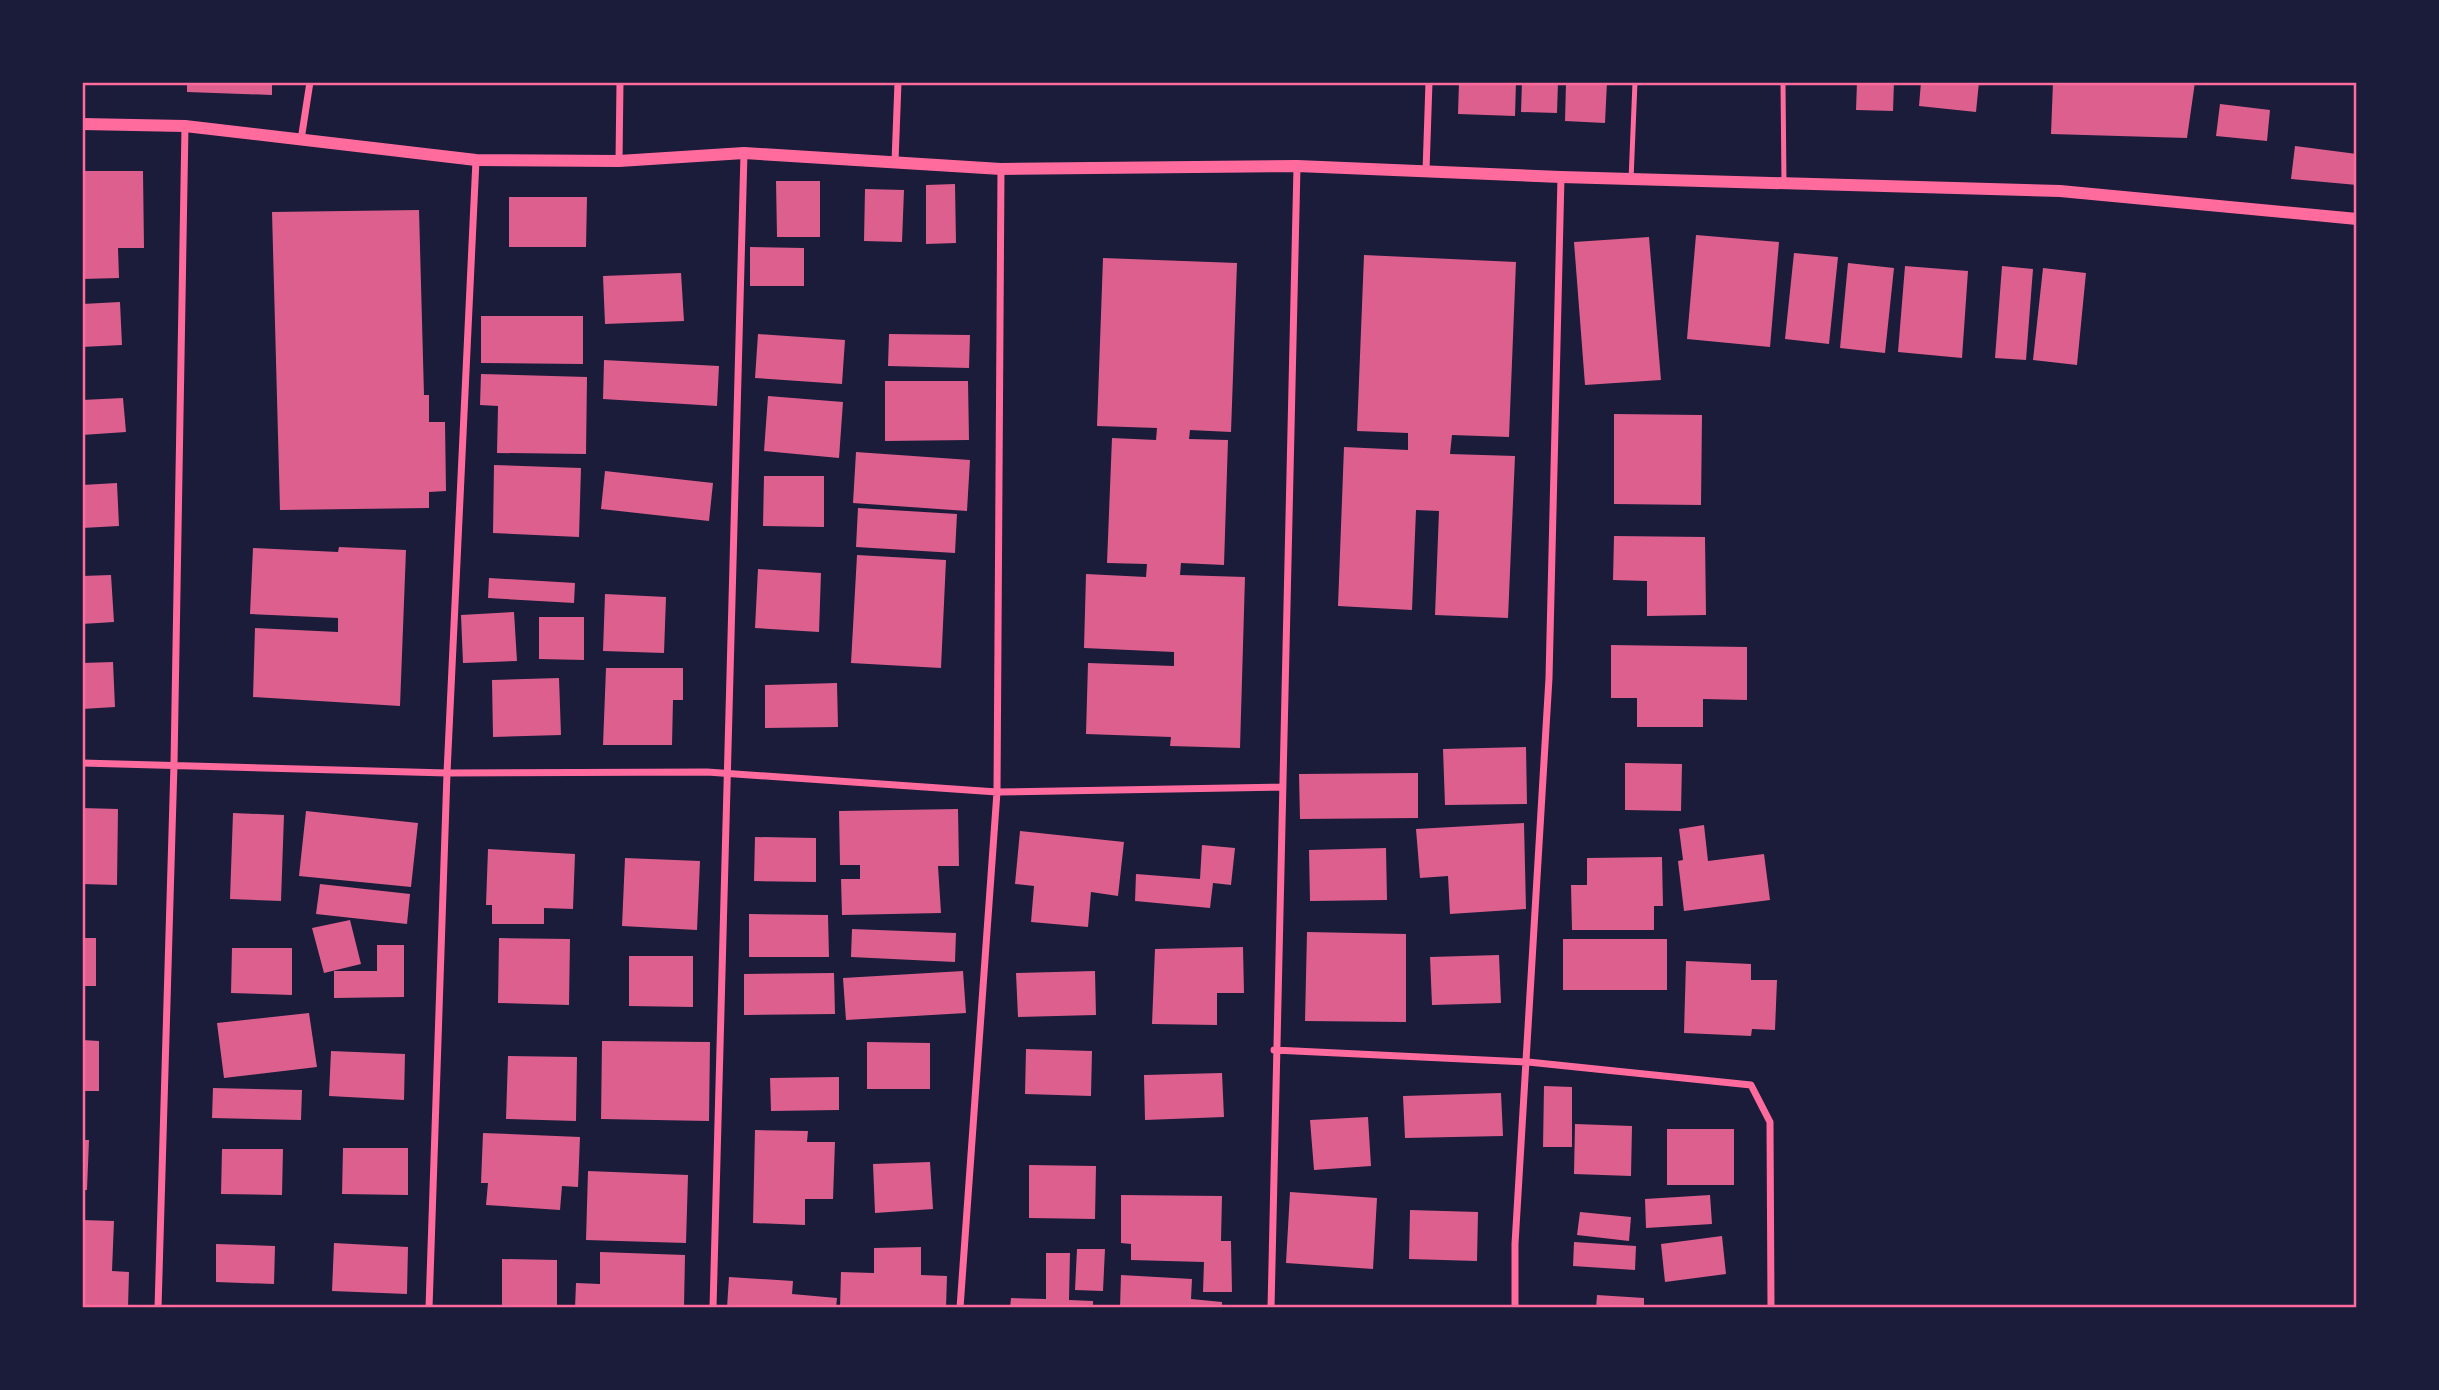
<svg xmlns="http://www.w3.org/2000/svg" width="2439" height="1390" viewBox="0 0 2439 1390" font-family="Commissioner,sans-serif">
<rect width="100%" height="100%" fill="#1b1b3a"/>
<path fill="#dd5f8e" d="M 187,82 L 272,82 L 272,95 L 187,92 Z
M 1459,82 L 1516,82 L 1515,116 L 1458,114 Z
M 1522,82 L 1558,82 L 1557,113 L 1521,112 Z
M 1566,82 L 1607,82 L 1605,123 L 1565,121 Z
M 1857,82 L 1894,82 L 1893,111 L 1856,110 Z
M 1921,82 L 1979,82 L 1976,112 L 1919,106 Z
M 2053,82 L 2195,82 L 2187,138 L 2051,134 Z
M 2220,104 L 2270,110 L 2267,141 L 2216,136 Z
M 2295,146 L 2357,154 L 2357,185 L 2291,179 Z
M 82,171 L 143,171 L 144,248 L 118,248 L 119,278 L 82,279 Z
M 776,181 L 820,181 L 820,237 L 777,237 Z
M 955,184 L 956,243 L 926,244 L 926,185 Z
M 865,189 L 904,190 L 902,242 L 864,241 Z
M 509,197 L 587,197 L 586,247 L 509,247 Z
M 419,210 L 424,395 L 429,395 L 429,422 L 445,422 L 446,491 L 429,492 L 429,508 L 280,510 L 272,212 Z
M 1696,235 L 1779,242 L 1770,347 L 1687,339 Z
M 1649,237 L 1661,380 L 1585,385 L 1574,242 Z
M 750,247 L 804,248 L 804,286 L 750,286 Z
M 1794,253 L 1838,257 L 1829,344 L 1785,339 Z
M 1364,255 L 1516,262 L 1509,437 L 1452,435 L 1450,454 L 1515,456 L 1508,618 L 1435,615 L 1439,511 L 1416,510 L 1412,610 L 1338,606 L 1344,447 L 1408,450 L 1408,433 L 1357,431 Z
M 1103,258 L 1237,263 L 1231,432 L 1190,430 L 1189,439 L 1228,440 L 1224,565 L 1181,563 L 1180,575 L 1245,577 L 1240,748 L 1170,746 L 1171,737 L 1086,734 L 1088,663 L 1174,666 L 1174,652 L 1084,648 L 1086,574 L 1146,577 L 1147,564 L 1107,563 L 1112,438 L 1156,440 L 1157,428 L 1097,426 Z
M 1848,263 L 1894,268 L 1885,353 L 1840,348 Z
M 1905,266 L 1968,271 L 1962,358 L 1898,352 Z
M 2002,266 L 2033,269 L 2026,360 L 1995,358 Z
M 2043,268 L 2086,273 L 2077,365 L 2033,360 Z
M 681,273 L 684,321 L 605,324 L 603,276 Z
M 120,302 L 122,345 L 82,347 L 82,304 Z
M 481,316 L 583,316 L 583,364 L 481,363 Z
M 758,334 L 845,340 L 842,384 L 755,378 Z
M 889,334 L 970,335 L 969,368 L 888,366 Z
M 604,360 L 719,366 L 717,406 L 603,399 Z
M 481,374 L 587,377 L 586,454 L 497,453 L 498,406 L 480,405 Z
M 885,381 L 968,381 L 969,440 L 885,441 Z
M 768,396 L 843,402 L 839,458 L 764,451 Z
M 123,398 L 126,432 L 82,435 L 82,400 Z
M 1614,414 L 1702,415 L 1701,505 L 1614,504 Z
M 856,452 L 970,460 L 967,511 L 853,503 Z
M 494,465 L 581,468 L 579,537 L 493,533 Z
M 605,471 L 713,483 L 709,521 L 601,509 Z
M 764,476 L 824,476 L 824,527 L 763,526 Z
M 117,483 L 119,526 L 82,528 L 82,485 Z
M 858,508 L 957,514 L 955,553 L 856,547 Z
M 1614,536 L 1705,537 L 1706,615 L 1647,616 L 1647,581 L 1613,580 Z
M 339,547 L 406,550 L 400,706 L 253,697 L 255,628 L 338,632 L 338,618 L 250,614 L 253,548 L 338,552 Z
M 857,555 L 946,560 L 941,668 L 851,663 Z
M 758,569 L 821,573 L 819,632 L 755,628 Z
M 111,575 L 114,622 L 82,624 L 82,576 Z
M 489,578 L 575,583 L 574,603 L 488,598 Z
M 605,594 L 666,597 L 664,653 L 603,651 Z
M 514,612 L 517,661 L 463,663 L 461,615 Z
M 539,617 L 584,617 L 584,660 L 539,659 Z
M 1611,645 L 1747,647 L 1747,700 L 1703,699 L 1703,727 L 1637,727 L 1637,698 L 1611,698 Z
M 113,662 L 115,707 L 82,709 L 82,663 Z
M 606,668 L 683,668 L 683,700 L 673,700 L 672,745 L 603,745 Z
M 559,678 L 561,735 L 493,737 L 492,680 Z
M 837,683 L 838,727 L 765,728 L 765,685 Z
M 1526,747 L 1527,804 L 1445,805 L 1443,749 Z
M 1625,763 L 1682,764 L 1681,811 L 1625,810 Z
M 1418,773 L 1418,818 L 1300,819 L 1299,774 Z
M 82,808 L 118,809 L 117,885 L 82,884 Z
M 958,809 L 959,866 L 938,866 L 941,913 L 842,915 L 841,879 L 860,879 L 860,865 L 840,865 L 839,811 Z
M 306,811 L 418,823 L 411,887 L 299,876 Z
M 233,813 L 284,815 L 281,901 L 230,899 Z
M 1524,823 L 1526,909 L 1450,914 L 1448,876 L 1420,878 L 1416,829 Z
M 1704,825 L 1708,861 L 1764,854 L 1770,900 L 1684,911 L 1678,861 L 1683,860 L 1679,829 Z
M 1020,831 L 1124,842 L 1118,896 L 1091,892 L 1088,927 L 1031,922 L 1034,886 L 1015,884 Z
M 755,837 L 816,838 L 816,882 L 754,881 Z
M 1202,845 L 1235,848 L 1231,885 L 1213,883 L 1210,908 L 1135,901 L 1136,874 L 1200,879 Z
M 1386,848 L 1387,900 L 1310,901 L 1309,850 Z
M 488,849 L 575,854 L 573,909 L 544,908 L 544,924 L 492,924 L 492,905 L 486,905 Z
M 1662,857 L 1663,906 L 1654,906 L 1654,930 L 1572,930 L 1571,885 L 1587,885 L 1587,858 Z
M 625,858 L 700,861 L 697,930 L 622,926 Z
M 320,884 L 410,894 L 407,924 L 316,914 Z
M 749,914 L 828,915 L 829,957 L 749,957 Z
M 350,920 L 361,964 L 324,973 L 312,928 Z
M 852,929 L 956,933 L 955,962 L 851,957 Z
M 1307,932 L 1406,934 L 1406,1022 L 1305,1021 Z
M 82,938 L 96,938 L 96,986 L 82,986 Z
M 499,938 L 570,939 L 569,1005 L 498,1003 Z
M 1563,939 L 1667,939 L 1667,990 L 1563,990 Z
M 377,945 L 404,945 L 404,997 L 334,998 L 334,971 L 377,971 Z
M 1243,947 L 1244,993 L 1217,993 L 1217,1025 L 1152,1024 L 1155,949 Z
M 232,948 L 292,948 L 292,995 L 231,993 Z
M 1499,955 L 1501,1003 L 1432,1005 L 1430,957 Z
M 629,956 L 693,956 L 693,1007 L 629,1006 Z
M 1686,961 L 1751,964 L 1751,980 L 1777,980 L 1775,1030 L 1752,1029 L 1751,1036 L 1684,1033 Z
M 963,971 L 966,1013 L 846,1020 L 843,978 Z
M 1095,971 L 1096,1015 L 1018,1017 L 1016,973 Z
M 834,973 L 835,1014 L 744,1015 L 744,974 Z
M 309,1013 L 317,1067 L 224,1078 L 217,1023 Z
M 82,1040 L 99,1041 L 99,1091 L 82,1091 Z
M 602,1041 L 710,1042 L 709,1121 L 601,1119 Z
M 867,1042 L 930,1043 L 930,1089 L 867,1089 Z
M 1026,1049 L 1092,1051 L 1091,1096 L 1025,1094 Z
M 331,1051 L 405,1054 L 404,1100 L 329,1096 Z
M 508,1056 L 577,1057 L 576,1121 L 506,1119 Z
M 1222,1073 L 1224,1117 L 1145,1120 L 1144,1075 Z
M 839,1077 L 839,1110 L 771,1111 L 770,1078 Z
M 1544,1086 L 1572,1087 L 1572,1147 L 1543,1147 Z
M 213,1088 L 302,1090 L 301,1120 L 212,1118 Z
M 1501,1093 L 1503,1136 L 1405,1138 L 1403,1096 Z
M 1368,1117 L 1371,1166 L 1314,1170 L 1310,1120 Z
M 1575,1124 L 1632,1126 L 1631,1176 L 1574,1174 Z
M 1667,1129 L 1734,1129 L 1734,1185 L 1667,1185 Z
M 755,1130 L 808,1131 L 807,1142 L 835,1142 L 833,1199 L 805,1199 L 805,1225 L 753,1223 Z
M 483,1133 L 580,1137 L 578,1187 L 562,1186 L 560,1210 L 486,1205 L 488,1183 L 481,1183 Z
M 82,1140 L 89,1140 L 87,1190 L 82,1190 Z
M 343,1148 L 408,1148 L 408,1195 L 342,1194 Z
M 222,1149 L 283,1149 L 282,1195 L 221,1194 Z
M 930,1162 L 933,1209 L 875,1213 L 873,1164 Z
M 1029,1165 L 1096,1166 L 1095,1219 L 1029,1218 Z
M 588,1171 L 688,1175 L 686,1243 L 586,1240 Z
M 1290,1192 L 1377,1198 L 1373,1269 L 1286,1263 Z
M 1121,1195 L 1222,1196 L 1221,1241 L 1231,1241 L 1232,1292 L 1203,1292 L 1204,1262 L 1131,1260 L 1131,1244 L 1121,1243 Z
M 1710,1195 L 1712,1224 L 1646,1228 L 1645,1199 Z
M 1410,1210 L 1478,1212 L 1477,1261 L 1409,1259 Z
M 1580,1212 L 1631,1217 L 1629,1241 L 1577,1235 Z
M 82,1220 L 114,1221 L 112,1271 L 129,1272 L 128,1308 L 82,1308 Z
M 1722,1236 L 1726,1274 L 1665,1282 L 1661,1244 Z
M 1574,1242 L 1636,1246 L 1635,1270 L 1573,1266 Z
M 334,1243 L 408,1247 L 407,1294 L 332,1291 Z
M 216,1244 L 275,1246 L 274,1284 L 216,1282 Z
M 921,1247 L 921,1275 L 947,1276 L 946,1308 L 840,1308 L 841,1272 L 874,1273 L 874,1248 Z
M 1077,1249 L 1105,1249 L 1103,1291 L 1075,1290 Z
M 600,1252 L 685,1255 L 684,1308 L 575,1308 L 576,1283 L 600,1284 Z
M 1046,1253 L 1070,1253 L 1069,1300 L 1093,1301 L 1093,1308 L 1010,1308 L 1011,1298 L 1046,1299 Z
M 502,1259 L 557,1260 L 557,1308 L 502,1308 Z
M 1121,1275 L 1192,1279 L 1191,1299 L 1222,1302 L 1222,1308 L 1120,1308 Z
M 729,1277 L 793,1281 L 792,1294 L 837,1298 L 836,1308 L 727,1308 Z
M 1597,1295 L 1644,1298 L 1644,1308 L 1596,1308 Z"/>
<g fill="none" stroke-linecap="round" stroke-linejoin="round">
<path stroke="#ff6b9d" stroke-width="5" d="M 1783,82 L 1784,184
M 1631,180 L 1635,82"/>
<path stroke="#ff6b9d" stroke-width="7" d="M 301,140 L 310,82
M 619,161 L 620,82
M 895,162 L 898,82
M 1426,171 L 1429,82
M 82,763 L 447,773 L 707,772 L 997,792 L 1282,787
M 1274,1050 L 1528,1062 L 1751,1085 L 1770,1122 L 1771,1308
M 158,1308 L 174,764 L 185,126
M 429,1308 L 447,773 L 476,160
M 713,1308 L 744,153
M 960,1308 L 997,792 L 1001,169
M 1271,1308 L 1297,166
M 1515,1308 L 1515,1244 L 1549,678 L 1561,177"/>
<path stroke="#ff6b9d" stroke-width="12" d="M 82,124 L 185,126 L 476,160 L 619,161 L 744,153 L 1001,169 L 1297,166 L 1561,177 L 2060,191 L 2357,219"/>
</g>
<rect width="2439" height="1390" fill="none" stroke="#1b1b3a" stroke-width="168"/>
<rect x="84" y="84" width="2271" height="1222" fill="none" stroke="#ff6b9d" stroke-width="2.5"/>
</svg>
